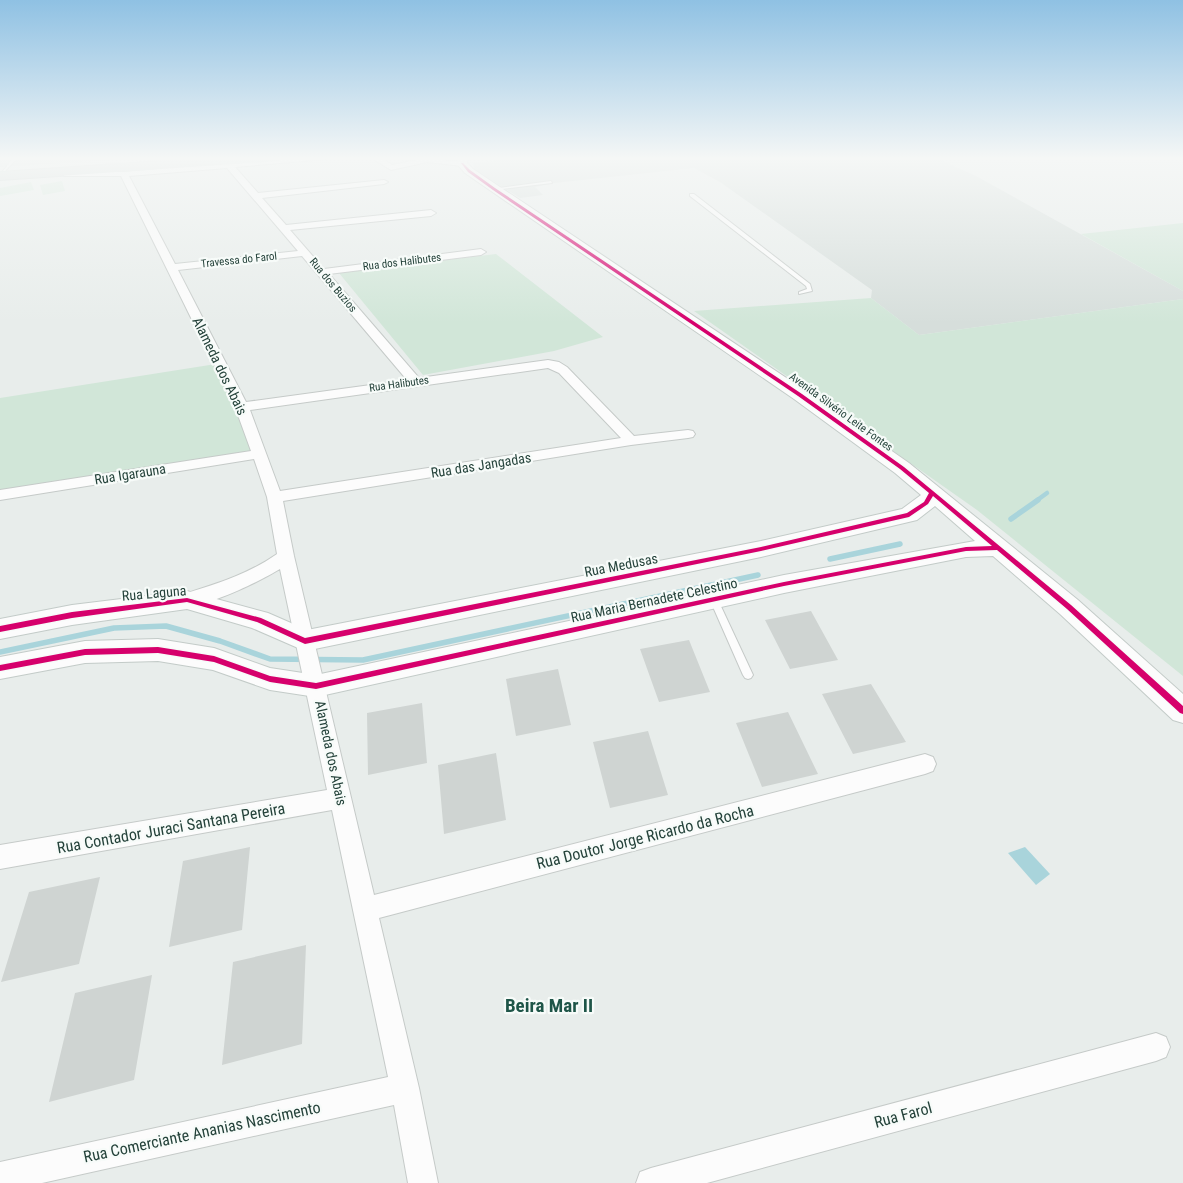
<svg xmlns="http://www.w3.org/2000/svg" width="1183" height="1183" viewBox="0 0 1183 1183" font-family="'Roboto Condensed',sans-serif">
<rect width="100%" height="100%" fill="#e8edeb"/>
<path fill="#d6dedb" d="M 0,157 L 158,157 L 0,167 Z
M 532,157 L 934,157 L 976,176 L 1183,291 L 1183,299 L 919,335 L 871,298 L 872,290 L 720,182 L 694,168 L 554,183 L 535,187 L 543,195 L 520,198 L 474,169 L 473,163 Z"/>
<path fill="#d1e6d8" d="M 62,181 L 65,191 L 43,195 L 40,185 Z
M 31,182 L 34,190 L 0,196 L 0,188 Z
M 1183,223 L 1183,291 L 1081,234 Z
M 496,254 L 603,337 L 554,351 L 423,375 L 339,273 Z
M 871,298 L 919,335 L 1183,299 L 1183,676 L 977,510 L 694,311 Z
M 216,364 L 255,450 L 0,491 L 0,398 Z"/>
<path fill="#a9d4db" d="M 1025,847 L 1050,874 L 1036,885 L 1008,853 Z"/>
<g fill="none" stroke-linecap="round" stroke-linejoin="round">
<path stroke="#a9d4db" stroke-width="4.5" d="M 1036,501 L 1047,493"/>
<path stroke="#a9d4db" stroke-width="5.5" d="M 1011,519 L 1038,500
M 830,559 L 900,544
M 0,652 L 114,628 L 166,626 L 220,641 L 270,659 L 363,660 L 758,575"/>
</g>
<path fill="#cfd4d2" d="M 811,611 L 838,660 L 790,669 L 765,620 Z
M 689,640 L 710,692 L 659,702 L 640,649 Z
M 558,669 L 571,725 L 516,736 L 506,679 Z
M 871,684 L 906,742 L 853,754 L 822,694 Z
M 422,703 L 427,763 L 368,775 L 367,713 Z
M 788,712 L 818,774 L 762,787 L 736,723 Z
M 648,731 L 668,795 L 610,808 L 593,742 Z
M 496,753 L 506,820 L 444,834 L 438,765 Z
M 250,847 L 242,930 L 169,947 L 183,861 Z
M 100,877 L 79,964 L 1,982 L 29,892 Z
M 306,945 L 302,1044 L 222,1065 L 233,962 Z
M 152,975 L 134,1080 L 49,1102 L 75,993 Z"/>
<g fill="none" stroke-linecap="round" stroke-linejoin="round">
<defs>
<path id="lane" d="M 14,157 L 18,157 L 5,171 L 3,171 Z
M 551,181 L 552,183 L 494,190 L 492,189 Z
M 690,194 L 694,194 L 810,284 L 812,291 L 799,294 L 799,292 L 807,289 L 806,286 L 690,196 Z
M 714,597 L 717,598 L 718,600 L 753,675 L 751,678 L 748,679 L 745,678 L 743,675 L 710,600 L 711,598 Z"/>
<path id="street" d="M 294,157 L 330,157 L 326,159 L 235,167 L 258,193 L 384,180 L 388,182 L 384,184 L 262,198 L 286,225 L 431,210 L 436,213 L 431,216 L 290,230 L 324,269 L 481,249 L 486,252 L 481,255 L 329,274 L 419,378 L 548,360 L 559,362 L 567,367 L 634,436 L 688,430 L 693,431 L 695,434 L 693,437 L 688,438 L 631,445 L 283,501 L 294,556 L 374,895 L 925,754 L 933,757 L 936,764 L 933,771 L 925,774 L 379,918 L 419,1088 L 438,1183 L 408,1183 L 394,1105 L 42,1183 L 0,1183 L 0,1162 L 388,1077 L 332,810 L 0,869 L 0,845 L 327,790 L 280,569 C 262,580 201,611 181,605 L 178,600 L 181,595 C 215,584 247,575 277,554 L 267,497 L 254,459 L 0,500 L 0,490 L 251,451 L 235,407 L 121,176 L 64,176 L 64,172 L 124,172 ZM 227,168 L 298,251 L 175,264 L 129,176 ZM 302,256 L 407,380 L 246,402 L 178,270 ZM 548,368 L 559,373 L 621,438 L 280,491 L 250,410 Z
M 370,157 L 380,157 L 392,165 L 427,158 L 462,162 L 466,164 L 462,166 L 427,162 L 391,170 Z
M 1156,1033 L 1166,1037 L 1170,1047 L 1166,1057 L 1156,1061 L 707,1183 L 636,1183 L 640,1172 L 651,1168 Z"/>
<path id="secondary" d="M 458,157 L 468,157 L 467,163 L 473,169 L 806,391 L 909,463 L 1078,600 L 1183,694 L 1183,723 L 1173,720 L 1060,614 L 993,556 L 966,557 L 784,593 L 316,697 L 270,690 L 213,670 L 158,661 L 85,663 L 0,679 L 0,657 L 85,641 L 158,639 L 214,648 L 270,668 L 316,675 L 784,575 L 975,541 L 935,506 L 917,520 L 761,557 L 305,651 L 252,628 L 187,609 L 72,625 L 0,639 L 0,619 L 72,605 L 187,591 L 268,613 L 307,630 L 761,541 L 902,509 L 921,495 L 895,473 L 794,399 L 465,173 L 457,164 Z"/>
<path id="primary" d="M 220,157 L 285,157 L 279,161 L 0,180 L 0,172 Z"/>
</defs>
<use href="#lane" stroke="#c5cac8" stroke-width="2"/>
<use href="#street" stroke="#c5cac8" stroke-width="2"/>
<use href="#secondary" stroke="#c3cbc8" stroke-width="2"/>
<use href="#primary" stroke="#c3ccc9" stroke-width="2"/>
<use href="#lane" fill="#fcfcfc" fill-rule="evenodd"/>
<use href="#street" fill="#fcfcfc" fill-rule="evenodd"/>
<use href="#secondary" fill="#fcfcfc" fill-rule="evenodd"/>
<use href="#primary" fill="#cfd7d5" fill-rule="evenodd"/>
<defs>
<path id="cycleway" d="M 461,163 L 463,163 L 470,170 L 495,188 L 802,394 L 904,467 L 1071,605 L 1183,706 L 1183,714 L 1180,713 L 1067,609 L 997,550 L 966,551 L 784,586 L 316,689 L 270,682 L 214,662 L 158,653 L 85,655 L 0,671 L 0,665 L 85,649 L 158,647 L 214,656 L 270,676 L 316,683 L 784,582 L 966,547 L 992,546 L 933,496 L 928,504 L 909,517 L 761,551 L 305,644 L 257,622 L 187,602 L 72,618 L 0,632 L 0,626 L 72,612 L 187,598 L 261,618 L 305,638 L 761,547 L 907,513 L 924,502 L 929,493 L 900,469 L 798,396 L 493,190 L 468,172 Z"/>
</defs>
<use href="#cycleway" stroke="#f7fbf9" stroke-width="3"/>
<use href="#cycleway" fill="#d6006c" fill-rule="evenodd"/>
</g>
<linearGradient id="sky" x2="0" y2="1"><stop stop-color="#8fc1e3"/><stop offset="0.49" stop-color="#f5f7f6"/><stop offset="1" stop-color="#f5f7f6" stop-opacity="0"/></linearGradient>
<rect width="1183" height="323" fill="url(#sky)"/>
<g text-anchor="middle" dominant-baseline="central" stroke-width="4.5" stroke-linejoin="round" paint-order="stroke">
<g font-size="11" fill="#24423a" stroke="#f7fbf9">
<text transform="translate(239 260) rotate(-6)">Travessa do Farol</text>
<text transform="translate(402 262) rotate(-7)">Rua dos Halibutes</text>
<text transform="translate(333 285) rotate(50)">Rua dos Buzios</text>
<text transform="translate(399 384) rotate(-8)">Rua Halibutes</text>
<text transform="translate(841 412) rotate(36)">Avenida Silvério Leite Fontes</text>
</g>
<g font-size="14" fill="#24423a" stroke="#f7fbf9">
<text transform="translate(220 366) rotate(64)">Alameda dos Abais</text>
<text transform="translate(481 465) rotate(-9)">Rua das Jangadas</text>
<text transform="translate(130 474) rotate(-9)">Rua Igarauna</text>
<text transform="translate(621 565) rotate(-11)">Rua Medusas</text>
<text transform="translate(154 593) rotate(-5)">Rua Laguna</text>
<text transform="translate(654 600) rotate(-12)">Rua Maria Bernadete Celestino</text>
<text transform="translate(331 753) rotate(78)">Alameda dos Abais</text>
</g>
<g font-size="16" fill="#24423a" stroke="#f7fbf9">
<text transform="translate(171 828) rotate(-10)">Rua Contador Juraci Santana Pereira</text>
<text transform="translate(645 837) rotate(-14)">Rua Doutor Jorge Ricardo da Rocha</text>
<text transform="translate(903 1115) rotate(-15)">Rua Farol</text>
<text transform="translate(202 1132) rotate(-12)">Rua Comerciante Ananias Nascimento</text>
</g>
<g font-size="19" font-weight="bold" fill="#1f5548" stroke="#f7fbf9">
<text x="549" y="1005">Beira Mar II</text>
</g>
</g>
</svg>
